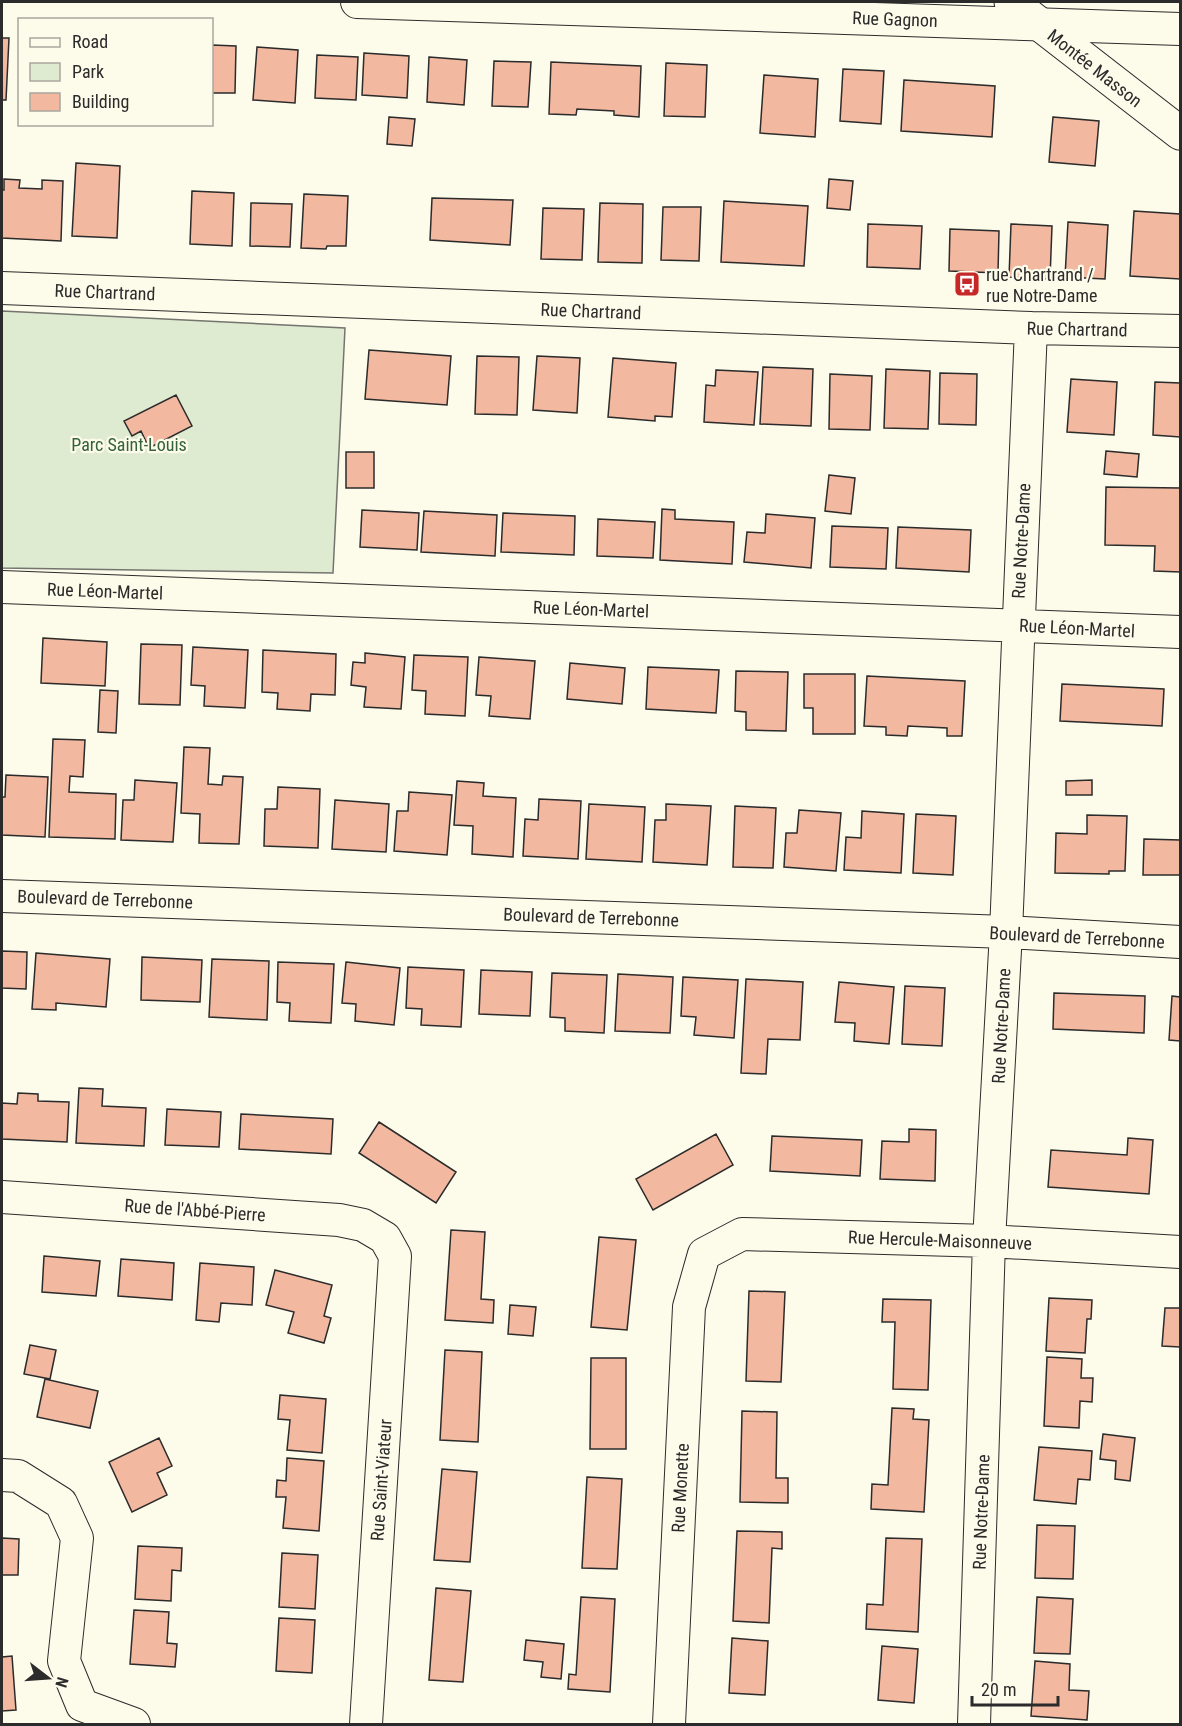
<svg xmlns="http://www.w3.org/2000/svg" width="1182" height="1726" viewBox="0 0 1182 1726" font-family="'Roboto Condensed',sans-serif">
<rect width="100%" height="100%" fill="#fdfbea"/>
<path fill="#deebd1" stroke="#74746e" stroke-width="1.5" d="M 2,311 L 345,328 L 333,573 L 2,568 Z"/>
<path fill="#f2b8a0" stroke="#2b2b2b" stroke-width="1.5" d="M 2,38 L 9,38 L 6,100 L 2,100 Z
M 212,45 L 236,46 L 235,93 L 212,93 Z
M 257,47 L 298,50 L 295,103 L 253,100 Z
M 364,53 L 409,56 L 407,98 L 362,95 Z
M 317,55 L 358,57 L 356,100 L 315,98 Z
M 429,57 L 467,60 L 464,105 L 427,102 Z
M 494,61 L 531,62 L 528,107 L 492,106 Z
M 551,62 L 641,66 L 639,117 L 614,115 L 614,111 L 577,109 L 576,115 L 549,114 Z
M 666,63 L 707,65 L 705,117 L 664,116 Z
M 843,69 L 884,71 L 881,124 L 840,121 Z
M 764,75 L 818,79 L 815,137 L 760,133 Z
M 904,80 L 995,86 L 992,137 L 901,131 Z
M 389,117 L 415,119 L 412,146 L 387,144 Z
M 1053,117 L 1099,121 L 1095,166 L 1049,162 Z
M 76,163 L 120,166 L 117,238 L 72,236 Z
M 4,179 L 20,180 L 19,188 L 42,189 L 42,180 L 63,181 L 61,241 L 2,238 L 2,190 L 4,190 Z
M 829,179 L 853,181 L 850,210 L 827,208 Z
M 192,191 L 234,193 L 232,246 L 190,244 Z
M 304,194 L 348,196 L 346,246 L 327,246 L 326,249 L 301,248 Z
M 432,198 L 513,200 L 510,245 L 430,240 Z
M 724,201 L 808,206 L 804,266 L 721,262 Z
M 251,203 L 292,204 L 290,247 L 250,246 Z
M 600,203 L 643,204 L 642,263 L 598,262 Z
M 663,207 L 701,207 L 699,261 L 661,260 Z
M 543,208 L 584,209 L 582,260 L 541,259 Z
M 1134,211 L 1180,214 L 1180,279 L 1130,276 Z
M 1068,222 L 1108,225 L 1105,279 L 1065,277 Z
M 868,224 L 922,226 L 920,269 L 867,267 Z
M 1011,224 L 1052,226 L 1050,279 L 1009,277 Z
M 950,229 L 999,231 L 998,273 L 949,271 Z
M 369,350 L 451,356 L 447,405 L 365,399 Z
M 477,356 L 519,357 L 517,415 L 475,414 Z
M 537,356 L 580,358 L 577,413 L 533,410 Z
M 613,358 L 676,363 L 672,417 L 655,416 L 655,421 L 608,417 Z
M 763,367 L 813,369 L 811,426 L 760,424 Z
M 886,369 L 930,371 L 928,429 L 884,428 Z
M 716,370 L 758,372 L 754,425 L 704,422 L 706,385 L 715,386 Z
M 940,373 L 977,374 L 976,425 L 939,424 Z
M 830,374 L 872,376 L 870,430 L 829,429 Z
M 1071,379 L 1117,382 L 1114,435 L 1067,432 Z
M 1155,382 L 1180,383 L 1180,437 L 1153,435 Z
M 176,395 L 192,426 L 149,448 L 141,431 L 132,436 L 124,421 Z
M 1106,451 L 1139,454 L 1137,477 L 1104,474 Z
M 346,452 L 374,452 L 374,488 L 346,488 Z
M 829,475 L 855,478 L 851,514 L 825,511 Z
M 1106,487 L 1180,488 L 1180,572 L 1154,571 L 1155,546 L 1105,545 Z
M 662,509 L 675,510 L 675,519 L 734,522 L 732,564 L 660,560 Z
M 362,510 L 419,513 L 417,550 L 360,547 Z
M 424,511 L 497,515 L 495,556 L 421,552 Z
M 503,513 L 575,516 L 574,555 L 501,552 Z
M 766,514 L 815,518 L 811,568 L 744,562 L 747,532 L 765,533 Z
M 598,519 L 655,522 L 653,558 L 597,556 Z
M 832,526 L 888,528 L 886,569 L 830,567 Z
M 898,527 L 971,530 L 969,572 L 896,568 Z
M 43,638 L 107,642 L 105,686 L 41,683 Z
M 141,644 L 182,645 L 180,705 L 139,704 Z
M 193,647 L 248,650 L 245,708 L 204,706 L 205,686 L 191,685 Z
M 263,650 L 336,654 L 335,695 L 311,694 L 310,711 L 277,709 L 278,693 L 262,692 Z
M 365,653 L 405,657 L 401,709 L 364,707 L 366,687 L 351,685 L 353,662 L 365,663 Z
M 414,655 L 468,657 L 465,716 L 425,714 L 426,691 L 412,690 Z
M 479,657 L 535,661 L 530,719 L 489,716 L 491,696 L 476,695 Z
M 570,663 L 625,668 L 622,704 L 567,699 Z
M 648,667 L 719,670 L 716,713 L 646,709 Z
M 736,671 L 788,672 L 786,731 L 746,730 L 746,712 L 735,711 Z
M 804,674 L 855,674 L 855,734 L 813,734 L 813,708 L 804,708 Z
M 867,676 L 965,681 L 962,736 L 947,736 L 947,728 L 908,726 L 907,736 L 886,735 L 886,727 L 864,726 Z
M 1062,684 L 1164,689 L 1162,726 L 1060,721 Z
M 100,690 L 118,691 L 116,733 L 98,732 Z
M 53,739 L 85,740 L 83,777 L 70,776 L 69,792 L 116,794 L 115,839 L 49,837 Z
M 184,747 L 210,748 L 208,784 L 222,785 L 223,776 L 243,777 L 239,844 L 199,843 L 200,814 L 181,813 Z
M 6,775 L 48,777 L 45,837 L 2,835 L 2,797 L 5,797 Z
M 135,780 L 177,783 L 173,842 L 121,840 L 123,800 L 134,800 Z
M 1092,780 L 1092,795 L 1066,795 L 1066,781 Z
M 457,781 L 484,783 L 483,796 L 516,798 L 513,857 L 472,854 L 473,826 L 454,825 Z
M 278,787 L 320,789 L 318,848 L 264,846 L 265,809 L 277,809 Z
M 409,792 L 452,795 L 447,855 L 394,851 L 397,811 L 408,811 Z
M 539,799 L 581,801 L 578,859 L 523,856 L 525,819 L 538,820 Z
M 335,800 L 389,804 L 386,852 L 332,849 Z
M 589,804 L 645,807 L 642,862 L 586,859 Z
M 666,804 L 711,806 L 707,865 L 653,862 L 655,820 L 666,820 Z
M 735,806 L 776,808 L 773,868 L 733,867 Z
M 799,810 L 841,813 L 836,871 L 784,867 L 786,833 L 797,833 Z
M 862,811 L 904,814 L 901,873 L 844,870 L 846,837 L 861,838 Z
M 916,814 L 956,816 L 953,875 L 913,873 Z
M 1087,815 L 1127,816 L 1125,871 L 1109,871 L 1109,874 L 1055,873 L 1056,833 L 1087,834 Z
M 1144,839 L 1180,840 L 1180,875 L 1143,875 Z
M 2,951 L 27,952 L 26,989 L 2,988 Z
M 36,953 L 110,959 L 106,1007 L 56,1003 L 56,1010 L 32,1009 Z
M 142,957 L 202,960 L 200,1002 L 141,1000 Z
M 212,959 L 269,961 L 267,1020 L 209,1017 Z
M 278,962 L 334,964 L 331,1023 L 289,1021 L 290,1003 L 277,1002 Z
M 346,962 L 400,968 L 394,1025 L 355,1021 L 356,1004 L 342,1003 Z
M 408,967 L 464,970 L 461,1027 L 421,1025 L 422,1009 L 406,1008 Z
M 481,970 L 532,972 L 530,1016 L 479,1014 Z
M 552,973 L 607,975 L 604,1033 L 565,1031 L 565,1018 L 550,1017 Z
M 618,974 L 673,977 L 670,1033 L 615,1031 Z
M 683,977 L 738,980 L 734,1038 L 694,1035 L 696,1017 L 681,1016 Z
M 746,979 L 803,982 L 800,1040 L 768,1039 L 766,1074 L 741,1073 Z
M 839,982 L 894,987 L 889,1044 L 854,1041 L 855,1023 L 835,1022 Z
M 905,986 L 945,988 L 942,1046 L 902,1044 Z
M 1054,993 L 1145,996 L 1144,1033 L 1053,1029 Z
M 1172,996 L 1180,997 L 1180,1041 L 1169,1040 Z
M 79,1088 L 103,1089 L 102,1106 L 146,1108 L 144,1146 L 76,1143 Z
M 18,1093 L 38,1094 L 38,1101 L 69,1102 L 67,1142 L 2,1139 L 2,1103 L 17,1104 Z
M 167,1109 L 221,1112 L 219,1147 L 165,1145 Z
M 241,1114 L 333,1119 L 331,1154 L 239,1149 Z
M 379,1122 L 456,1172 L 436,1203 L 359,1153 Z
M 909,1129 L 936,1130 L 935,1181 L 880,1179 L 882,1141 L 909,1142 Z
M 716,1134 L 733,1165 L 653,1210 L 636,1179 Z
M 772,1136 L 862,1140 L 860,1176 L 770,1171 Z
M 1128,1138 L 1153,1140 L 1149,1194 L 1048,1187 L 1051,1150 L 1127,1155 Z
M 451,1230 L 485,1232 L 481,1299 L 494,1300 L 493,1323 L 445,1320 Z
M 599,1237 L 636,1240 L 627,1330 L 591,1327 Z
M 44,1256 L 100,1261 L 96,1296 L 42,1292 Z
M 121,1259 L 174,1263 L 172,1300 L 118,1296 Z
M 200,1263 L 254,1267 L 252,1305 L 221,1303 L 219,1322 L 196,1320 Z
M 275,1270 L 332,1285 L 324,1316 L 331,1318 L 324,1343 L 288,1333 L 294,1312 L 266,1305 Z
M 749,1291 L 785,1292 L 781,1382 L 746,1381 Z
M 1049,1298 L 1092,1300 L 1091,1319 L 1087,1319 L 1085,1353 L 1046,1351 Z
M 883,1299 L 931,1300 L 928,1390 L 893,1389 L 895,1322 L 882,1322 Z
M 510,1305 L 536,1307 L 533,1336 L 508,1334 Z
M 1165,1308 L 1180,1308 L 1180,1347 L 1162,1346 Z
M 30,1345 L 56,1350 L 50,1379 L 24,1374 Z
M 445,1350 L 482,1352 L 478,1442 L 440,1440 Z
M 1047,1357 L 1082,1359 L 1081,1378 L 1093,1378 L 1092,1402 L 1080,1401 L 1079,1428 L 1044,1426 Z
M 591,1358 L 626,1358 L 626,1449 L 590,1449 Z
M 45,1379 L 98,1391 L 90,1428 L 37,1417 Z
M 280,1395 L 326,1399 L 322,1453 L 287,1450 L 290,1420 L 278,1419 Z
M 892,1408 L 914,1409 L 913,1419 L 929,1420 L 924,1512 L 871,1509 L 872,1484 L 888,1485 Z
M 742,1411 L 777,1412 L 776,1478 L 788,1478 L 788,1503 L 740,1502 Z
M 1103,1434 L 1135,1438 L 1130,1481 L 1115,1479 L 1116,1461 L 1100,1459 Z
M 159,1438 L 172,1466 L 157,1473 L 167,1495 L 132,1512 L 109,1462 Z
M 1039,1447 L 1092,1451 L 1090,1480 L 1078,1479 L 1076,1504 L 1034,1500 Z
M 287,1458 L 324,1461 L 319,1531 L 283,1528 L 286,1497 L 276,1497 L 277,1480 L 286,1481 Z
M 442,1469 L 477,1472 L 470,1562 L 434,1560 Z
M 587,1477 L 622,1479 L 617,1569 L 582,1568 Z
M 1037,1525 L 1075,1526 L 1073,1579 L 1035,1578 Z
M 737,1531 L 782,1532 L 782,1549 L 772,1548 L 769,1623 L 733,1621 Z
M 2,1538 L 19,1539 L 18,1575 L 2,1575 Z
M 886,1538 L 922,1539 L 918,1632 L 866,1629 L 867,1604 L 883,1605 Z
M 138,1546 L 182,1548 L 181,1571 L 172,1570 L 171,1601 L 135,1599 Z
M 282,1553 L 318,1555 L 315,1609 L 279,1607 Z
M 436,1588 L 471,1591 L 463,1682 L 429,1680 Z
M 581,1597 L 615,1599 L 610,1692 L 568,1689 L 569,1674 L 576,1675 Z
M 1037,1597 L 1073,1599 L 1070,1654 L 1034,1653 Z
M 134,1610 L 169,1612 L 167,1643 L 177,1644 L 175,1667 L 130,1664 Z
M 279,1618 L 315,1620 L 312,1673 L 276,1671 Z
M 732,1638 L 768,1641 L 765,1695 L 729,1693 Z
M 526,1640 L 564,1644 L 561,1679 L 541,1677 L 543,1662 L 524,1660 Z
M 882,1646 L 918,1649 L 914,1703 L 878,1700 Z
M 12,1656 L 16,1710 L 2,1711 L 2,1657 Z
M 1035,1661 L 1070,1664 L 1069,1690 L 1089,1691 L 1087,1720 L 1031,1716 Z"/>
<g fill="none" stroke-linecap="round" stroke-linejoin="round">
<defs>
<path id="minor" d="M 357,2 L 1180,29
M 2,288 L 1031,328 L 1180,331
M 2,587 L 1180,632
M 2,896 L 1006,932 L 1180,942
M 2,1197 L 339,1220 L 363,1225 L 385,1238 L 395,1256 L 366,1724
M 2,1475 L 18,1476 L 61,1503 L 77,1538 L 64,1661 L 82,1705 L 134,1724
M 669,1724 L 689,1307 L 704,1254 L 742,1234 L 989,1241 L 1180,1252
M 974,1724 L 989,1241 L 1006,932 L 1031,328"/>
<path id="major" d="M 1011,2 L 1180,133"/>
</defs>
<use href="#minor" stroke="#2b2b2b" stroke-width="34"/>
<use href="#major" stroke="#2b2b2b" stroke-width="35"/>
<use href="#minor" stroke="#fdfbea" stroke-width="32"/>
<use href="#major" stroke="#fdfbea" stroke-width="33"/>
</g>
<defs>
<symbol id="bus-square" viewBox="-11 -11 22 22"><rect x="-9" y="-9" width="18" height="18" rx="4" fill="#c62828" stroke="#fdfbea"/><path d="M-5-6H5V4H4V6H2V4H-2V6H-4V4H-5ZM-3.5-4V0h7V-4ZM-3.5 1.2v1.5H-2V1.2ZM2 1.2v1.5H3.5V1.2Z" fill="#fff"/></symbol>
</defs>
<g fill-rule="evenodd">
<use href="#bus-square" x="952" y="269" width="30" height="30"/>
</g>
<g text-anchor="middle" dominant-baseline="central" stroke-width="4.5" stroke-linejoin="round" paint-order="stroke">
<g font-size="18" fill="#2b2b2b" stroke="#fdfbea">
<text transform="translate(895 19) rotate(2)">Rue Gagnon</text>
<text transform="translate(1095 68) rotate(38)">Montée Masson</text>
<text transform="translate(105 292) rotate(2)">Rue Chartrand</text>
<text transform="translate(591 311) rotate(2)">Rue Chartrand</text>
<text transform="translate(1077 329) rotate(1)">Rue Chartrand</text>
<text transform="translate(1021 541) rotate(-87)">Rue Notre-Dame</text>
<text transform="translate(105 591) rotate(2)">Rue Léon-Martel</text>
<text transform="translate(591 609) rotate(2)">Rue Léon-Martel</text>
<text transform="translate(1077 628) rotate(3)">Rue Léon-Martel</text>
<text transform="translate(105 899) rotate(2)">Boulevard de Terrebonne</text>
<text transform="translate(591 917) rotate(2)">Boulevard de Terrebonne</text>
<text transform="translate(1077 937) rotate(3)">Boulevard de Terrebonne</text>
<text transform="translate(1001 1026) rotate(-87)">Rue Notre-Dame</text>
<text transform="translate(195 1210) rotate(4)">Rue de l'Abbé-Pierre</text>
<text transform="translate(940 1240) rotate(2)">Rue Hercule-Maisonneuve</text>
<text transform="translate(381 1480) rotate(-86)">Rue Saint-Viateur</text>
<text transform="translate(680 1488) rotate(-87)">Rue Monette</text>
<text transform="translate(981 1512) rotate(-88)">Rue Notre-Dame</text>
</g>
<g font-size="18" fill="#2b2b2b" stroke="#fdfbea" text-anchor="start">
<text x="986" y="274">rue Chartrand /<tspan x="986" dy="21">rue Notre-Dame</tspan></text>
</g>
<g font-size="18" fill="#34623c" stroke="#fdfbea">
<text x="129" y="444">Parc Saint-Louis</text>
</g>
</g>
<rect width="1182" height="1726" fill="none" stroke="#2b2b2b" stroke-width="6"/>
<rect x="18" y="18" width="195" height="108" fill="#fdfbea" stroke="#a9a89e" stroke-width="1.5"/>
<rect x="30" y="38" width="30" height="9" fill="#fdfbea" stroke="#a9a89e" stroke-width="1.5"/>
<text x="72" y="48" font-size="18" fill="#2b2b2b">Road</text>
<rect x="30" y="63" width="30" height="18" fill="#deebd1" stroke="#a9a89e" stroke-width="1.5"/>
<text x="72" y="78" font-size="18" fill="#2b2b2b">Park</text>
<rect x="30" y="93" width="30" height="18" fill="#f2b8a0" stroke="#a9a89e" stroke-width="1.5"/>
<text x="72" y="108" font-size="18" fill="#2b2b2b">Building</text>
<g transform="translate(48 1678) rotate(107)" stroke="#fdfbea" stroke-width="4.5" paint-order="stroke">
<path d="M0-4.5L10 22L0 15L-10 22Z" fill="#2b2b2b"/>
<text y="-9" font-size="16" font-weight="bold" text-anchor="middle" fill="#2b2b2b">N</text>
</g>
<path d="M972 1696v9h86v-9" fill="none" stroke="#2b2b2b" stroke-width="3"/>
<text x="981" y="1696" font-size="18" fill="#2b2b2b" stroke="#fdfbea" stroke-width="4.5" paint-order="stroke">20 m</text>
</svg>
